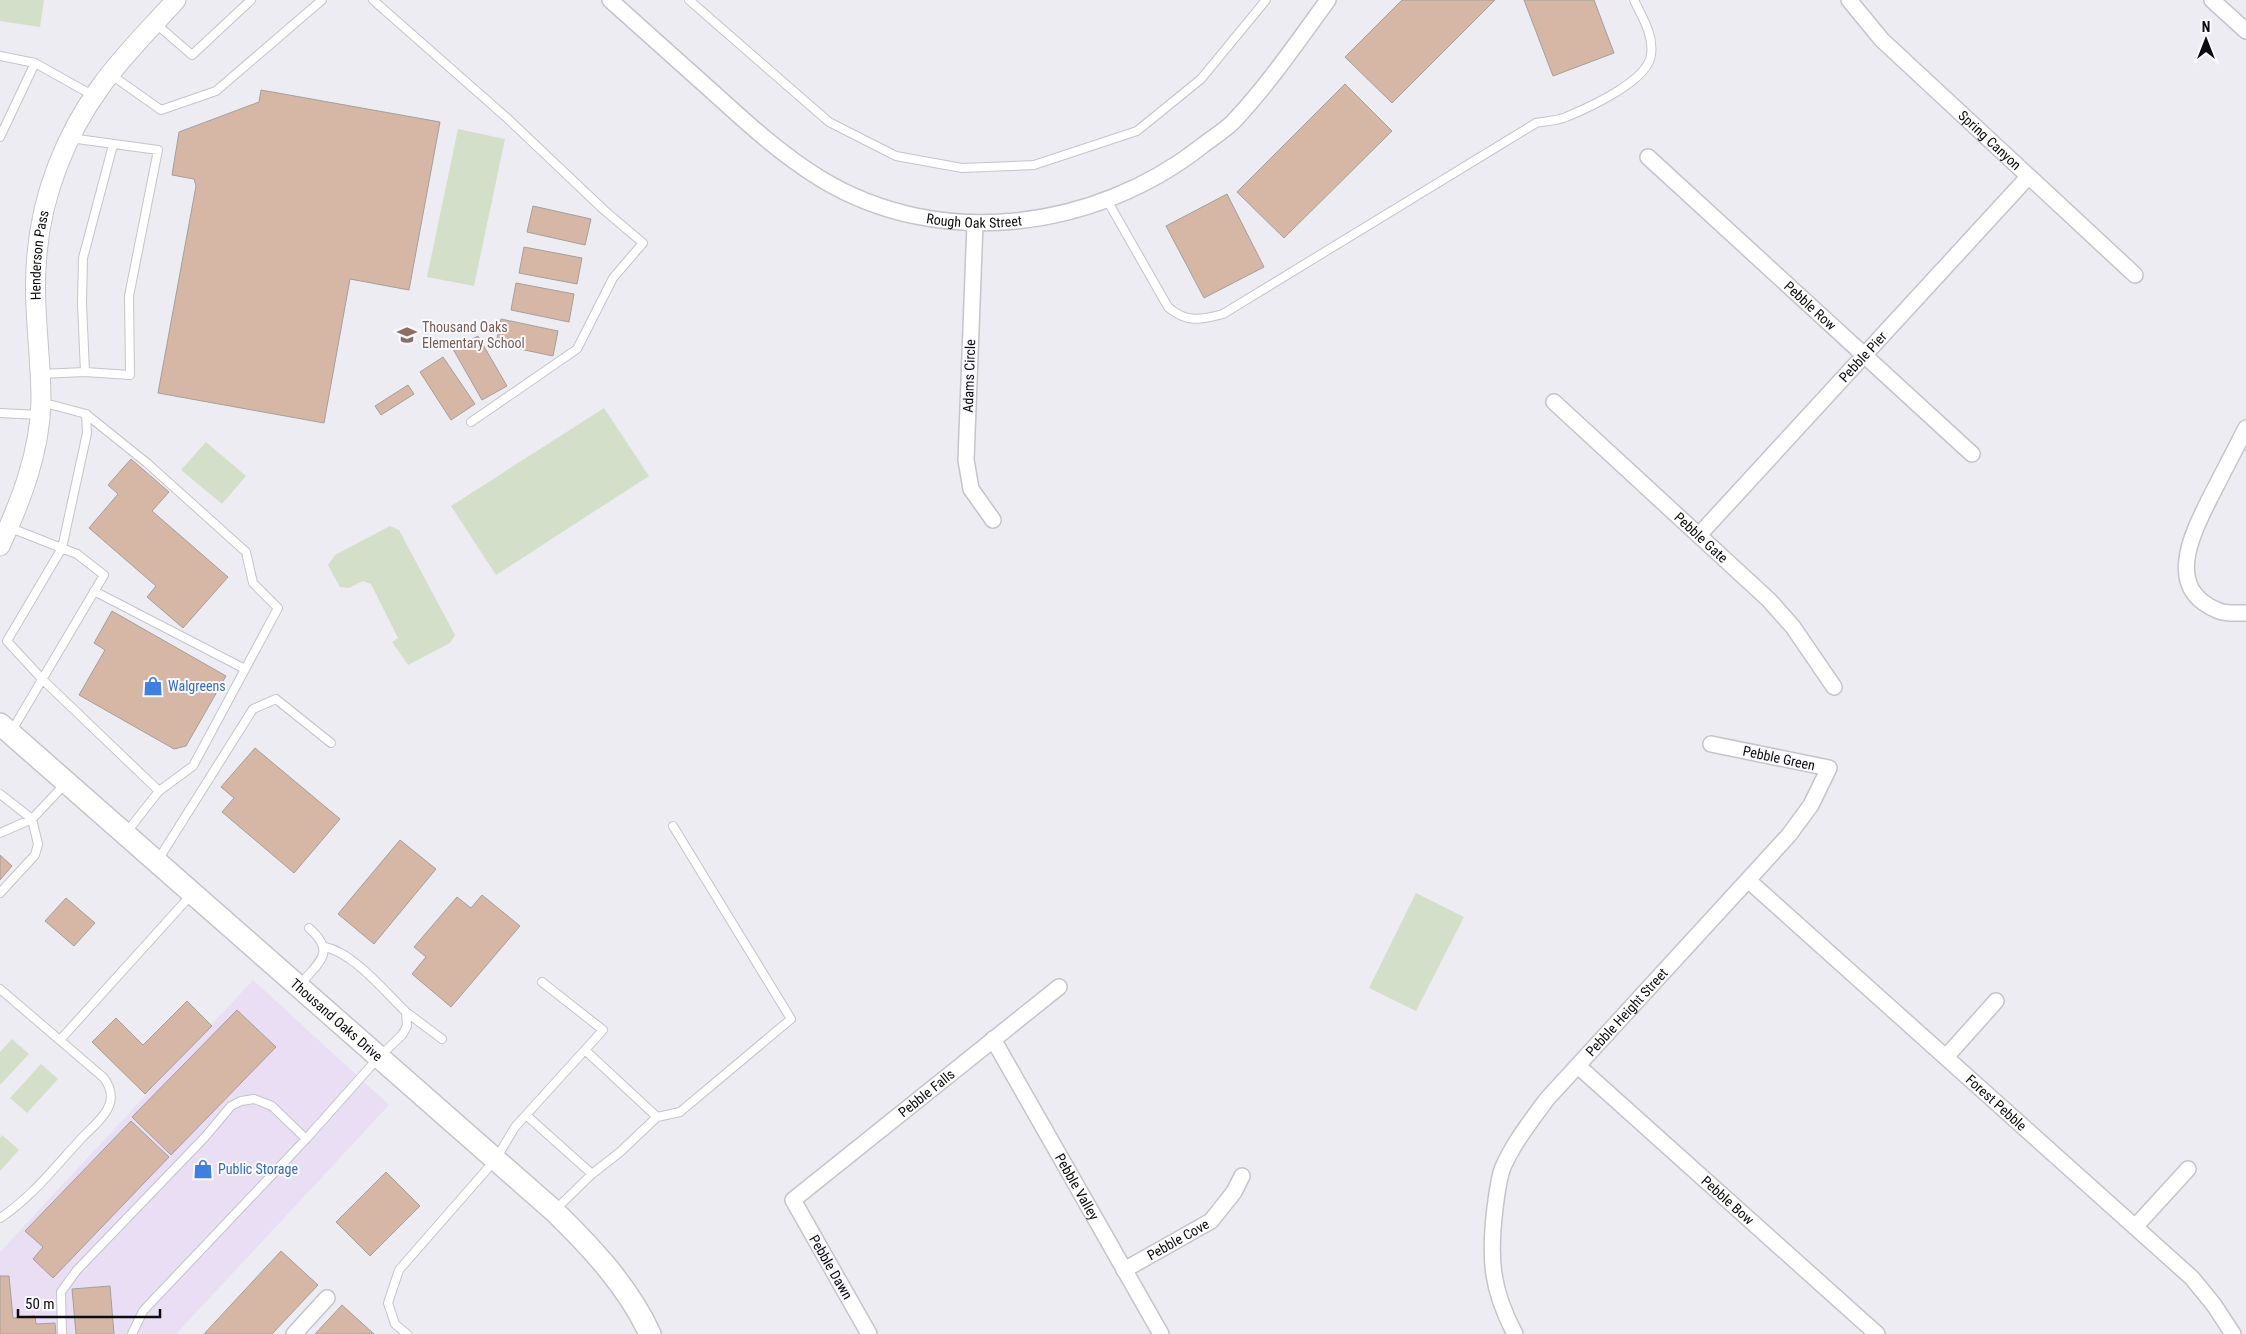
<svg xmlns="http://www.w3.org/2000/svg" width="2246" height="1334" viewBox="0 0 2246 1334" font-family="'Roboto Condensed',sans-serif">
<rect width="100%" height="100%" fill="#ececf2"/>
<path fill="#e9def3" d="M 253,980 L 389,1105 L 176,1334 L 0,1334 L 0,1252 Z"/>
<path fill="#d4dfc9" d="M 0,0 L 44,0 L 40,27 L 0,21 Z
M 458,129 L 505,139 L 474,286 L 427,277 Z
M 604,408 L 649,476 L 496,575 L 451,506 Z
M 206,442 L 246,476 L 222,504 L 181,470 Z
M 390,526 L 399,530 L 455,635 L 450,643 L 408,665 L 392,642 L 398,638 L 371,584 L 363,581 L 349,588 L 340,587 L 328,565 L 335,555 Z
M 1416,893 L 1464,917 L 1416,1011 L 1369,988 Z
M 12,1039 L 29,1054 L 0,1085 L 0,1052 Z
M 41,1064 L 58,1079 L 27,1113 L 10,1098 Z
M 2,1135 L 19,1150 L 0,1171 L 0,1138 Z"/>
<path fill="#d6b6a5" stroke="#a59f9c" d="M 1402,0 L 1495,0 L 1392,103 L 1345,57 Z
M 1524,0 L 1594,0 L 1614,53 L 1553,76 Z
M 1345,84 L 1392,131 L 1284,238 L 1237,192 Z
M 261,90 L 440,122 L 409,290 L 350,279 L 324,423 L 158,393 L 196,186 L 194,179 L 172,175 L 179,132 L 259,102 Z
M 1227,194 L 1264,267 L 1204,298 L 1166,226 Z
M 533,206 L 591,219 L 585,245 L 527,232 Z
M 524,247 L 582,258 L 577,284 L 519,273 Z
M 516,283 L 574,294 L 569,322 L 511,310 Z
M 501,319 L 558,331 L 553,356 L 496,344 Z
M 478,336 L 507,386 L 482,400 L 453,349 Z
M 443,357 L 475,404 L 451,420 L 420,372 Z
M 408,385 L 414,394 L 381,415 L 375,406 Z
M 131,459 L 169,492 L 152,511 L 228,577 L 183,628 L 147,597 L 156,586 L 89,528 L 118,494 L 108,485 Z
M 112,611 L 226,676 L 186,746 L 174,749 L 79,695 L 105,650 L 94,643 Z
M 255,748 L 340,819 L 294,873 L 222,812 L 234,798 L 221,787 Z
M 400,840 L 436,869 L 374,944 L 338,914 Z
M 0,855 L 12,866 L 0,880 Z
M 482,895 L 520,926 L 451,1007 L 412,974 L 426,957 L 414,947 L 457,897 L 471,908 Z
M 66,898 L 95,923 L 74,946 L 45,921 Z
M 187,1001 L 212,1026 L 145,1094 L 92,1042 L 116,1018 L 143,1045 Z
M 237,1010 L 276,1047 L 171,1155 L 132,1117 Z
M 131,1121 L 169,1157 L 53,1278 L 33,1259 L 43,1247 L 25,1231 Z
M 386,1172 L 420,1206 L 370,1256 L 336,1222 Z
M 281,1251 L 318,1285 L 272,1334 L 204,1334 Z
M 0,1276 L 9,1276 L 13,1318 L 35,1316 L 36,1324 L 55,1323 L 56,1334 L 0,1334 Z
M 110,1286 L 114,1334 L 76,1334 L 72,1289 Z
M 342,1305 L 374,1334 L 315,1334 Z"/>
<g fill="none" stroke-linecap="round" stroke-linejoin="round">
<defs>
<path id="service" d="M 373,0 L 507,118 L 604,210 L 643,243 L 613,278 L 577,349 L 471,422
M 689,0 L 829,122 L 896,156 L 962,168 L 1034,165 L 1137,131 L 1201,79 L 1266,0
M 155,23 L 192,55 L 251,0
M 0,56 L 35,63
M 110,74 L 161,110 L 216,91 L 322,0
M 0,137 L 35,63 L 94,96
M 70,138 L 158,150 L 129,296 L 130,375 L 85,372
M 1107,200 L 1168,307 C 1186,323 1201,320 1223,314 L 1536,123 C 1545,121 1557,121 1566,117 C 1588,108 1648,81 1651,55 C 1654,35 1642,17 1634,0
M 40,374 L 85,372 L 82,303 L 83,258 L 113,145
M 41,402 L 86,414 L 147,463 L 246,552 L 253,583 L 278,608 L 193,766 L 159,791 L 126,833
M 0,413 L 40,415
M 86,414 L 87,433 L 62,548 L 7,641 L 42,679 L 159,791
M 8,527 L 77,554 L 104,575 L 11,732
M 94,591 L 245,669
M 0,794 L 32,819 L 65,784
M 0,833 L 32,819 L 38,844 L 35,855 L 0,893
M 158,860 L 253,709 L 276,699 L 331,743
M 300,985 C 319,961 337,953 309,928
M 0,989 L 104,1078 C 111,1088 114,1098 107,1110 C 101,1121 88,1131 79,1141 C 55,1167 30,1199 0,1218
M 406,1012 L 442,1039
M 60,1040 L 191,895
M 526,1115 L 592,1174 L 620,1152 L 657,1117 L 585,1050
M 657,1117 L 680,1112 L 791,1019 L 673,826
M 554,1211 L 592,1174
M 62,1334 L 61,1292 L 77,1270 L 205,1137 L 231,1106 L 241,1101 L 254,1099 L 272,1106 L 306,1139
M 132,1334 L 143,1311 L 306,1139 L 379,1057 L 402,1035 L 407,1026 L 406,1012 C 385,992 354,953 325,947
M 407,1334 L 395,1324 L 388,1303 L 399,1270 L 496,1159 L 515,1127 L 603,1030 L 542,982"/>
<g id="minor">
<path id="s1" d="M 610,0 C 645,31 680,63 715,94 C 749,125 782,155 821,179 C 940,251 1095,230 1202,146 C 1212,138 1224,131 1233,122 C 1268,85 1298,41 1328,0"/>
<path id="s2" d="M 1849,0 L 1882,40 L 2135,275"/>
<path d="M 2212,0 L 2246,31"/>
<path id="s3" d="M 1648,157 L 1972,454"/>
<path d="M 975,224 L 966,460 L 971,489 L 993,520"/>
<path id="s4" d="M 1554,402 L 1769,600 L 1793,627 L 1834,687"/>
<path d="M 2246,428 C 2234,451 2223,473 2211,496 C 2192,534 2163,589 2219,611 C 2227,614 2238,613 2246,613"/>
<path id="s5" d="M 1699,535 L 2028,177"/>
<path id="s6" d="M 1749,881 L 2192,1278 L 2214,1305 L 2233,1334"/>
<path id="s7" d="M 993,1039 L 1161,1334"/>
<path d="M 1946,1057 L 1996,1001"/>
<path id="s8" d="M 1578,1066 L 1877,1334"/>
<path d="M 2135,1227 L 2188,1169"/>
<path id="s9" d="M 1124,1270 L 1211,1221 L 1234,1192 L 1242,1176"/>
<path d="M 294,1334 L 327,1298"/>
<path id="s10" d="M 869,1334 L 793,1200 L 1059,987"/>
<path id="s11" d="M 1515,1334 C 1491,1289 1489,1258 1495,1208 C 1497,1194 1498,1180 1503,1167 C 1514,1142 1531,1121 1547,1099 L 1789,835 L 1811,805 L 1829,768 L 1711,744"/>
</g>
<g id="tertiary">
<path id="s12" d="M 0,546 C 21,501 40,452 41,401 C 41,352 32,303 37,254 C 42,194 66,134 101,86 C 123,55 151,28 176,0"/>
</g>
<g id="secondary">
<path id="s13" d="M 0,724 L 553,1210 C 590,1246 628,1286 650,1334"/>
</g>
</defs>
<use href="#service" stroke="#c4c4ca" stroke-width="10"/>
<use href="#minor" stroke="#c4c4ca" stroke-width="18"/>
<use href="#tertiary" stroke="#c4c4ca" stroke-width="21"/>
<use href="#secondary" stroke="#c4c4ca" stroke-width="24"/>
<use href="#service" stroke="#fff" stroke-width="8"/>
<use href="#minor" stroke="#fff" stroke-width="15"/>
<use href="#tertiary" stroke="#fff" stroke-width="19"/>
<use href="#secondary" stroke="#fff" stroke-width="21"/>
</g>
<defs>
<symbol id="school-bare" viewBox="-9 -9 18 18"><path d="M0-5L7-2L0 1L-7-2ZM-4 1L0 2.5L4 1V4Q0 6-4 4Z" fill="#8d6e63" stroke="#fafafe" stroke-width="2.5" paint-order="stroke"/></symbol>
<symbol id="shop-bare" viewBox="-9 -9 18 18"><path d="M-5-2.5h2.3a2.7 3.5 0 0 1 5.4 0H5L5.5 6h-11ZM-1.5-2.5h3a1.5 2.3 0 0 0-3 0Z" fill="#3f7fe0" stroke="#fafafe" stroke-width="2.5" paint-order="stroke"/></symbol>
</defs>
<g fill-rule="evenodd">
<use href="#school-bare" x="393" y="321" width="28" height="28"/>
<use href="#shop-bare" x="139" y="672" width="28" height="28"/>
<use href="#shop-bare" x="189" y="1155" width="28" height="28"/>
</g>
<g text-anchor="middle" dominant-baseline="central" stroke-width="4" stroke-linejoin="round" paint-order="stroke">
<g font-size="14" fill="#0c0c0e" stroke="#fafafe">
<text stroke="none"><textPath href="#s2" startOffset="199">Spring Canyon</textPath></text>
<text stroke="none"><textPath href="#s1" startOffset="438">Rough Oak Street</textPath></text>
<text stroke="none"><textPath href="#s12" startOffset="298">Henderson Pass</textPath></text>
<text stroke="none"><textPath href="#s3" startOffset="220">Pebble Row</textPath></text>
<text stroke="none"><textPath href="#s5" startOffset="242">Pebble Pier</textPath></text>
<text transform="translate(969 376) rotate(-88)">Adams Circle</text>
<text stroke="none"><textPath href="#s4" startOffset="200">Pebble Gate</textPath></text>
<text transform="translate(1779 758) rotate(12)">Pebble Green</text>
<text stroke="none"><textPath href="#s11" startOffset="371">Pebble Height Street</textPath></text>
<text stroke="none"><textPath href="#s13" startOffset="448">Thousand Oaks Drive</textPath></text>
<text stroke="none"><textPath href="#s10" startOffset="325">Pebble Falls</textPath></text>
<text stroke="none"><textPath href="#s6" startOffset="332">Forest Pebble</textPath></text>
<text stroke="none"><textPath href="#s7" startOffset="170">Pebble Valley</textPath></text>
<text stroke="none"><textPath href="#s8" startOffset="201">Pebble Bow</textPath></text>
<text stroke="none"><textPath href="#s9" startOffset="62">Pebble Cove</textPath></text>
<text transform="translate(831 1267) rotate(60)">Pebble Dawn</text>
</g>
<g font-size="14" fill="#785e54" stroke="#fafafe" text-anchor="start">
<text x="422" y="327">Thousand Oaks<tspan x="422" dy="16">Elementary School</tspan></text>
</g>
<g font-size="14" fill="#366cbe" stroke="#fafafe" text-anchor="start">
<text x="168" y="686">Walgreens</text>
<text x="218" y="1169">Public Storage</text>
</g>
</g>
<g transform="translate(2206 40)" stroke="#fafafe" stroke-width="4" paint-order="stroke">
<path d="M0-4L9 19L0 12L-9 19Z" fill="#0c0c0e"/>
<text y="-8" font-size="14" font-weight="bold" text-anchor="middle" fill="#0c0c0e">N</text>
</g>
<path d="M18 1309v8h142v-8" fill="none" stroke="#0c0c0e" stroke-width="2.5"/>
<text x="25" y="1309" font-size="15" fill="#0c0c0e" stroke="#fafafe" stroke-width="4" paint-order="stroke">50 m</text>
</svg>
